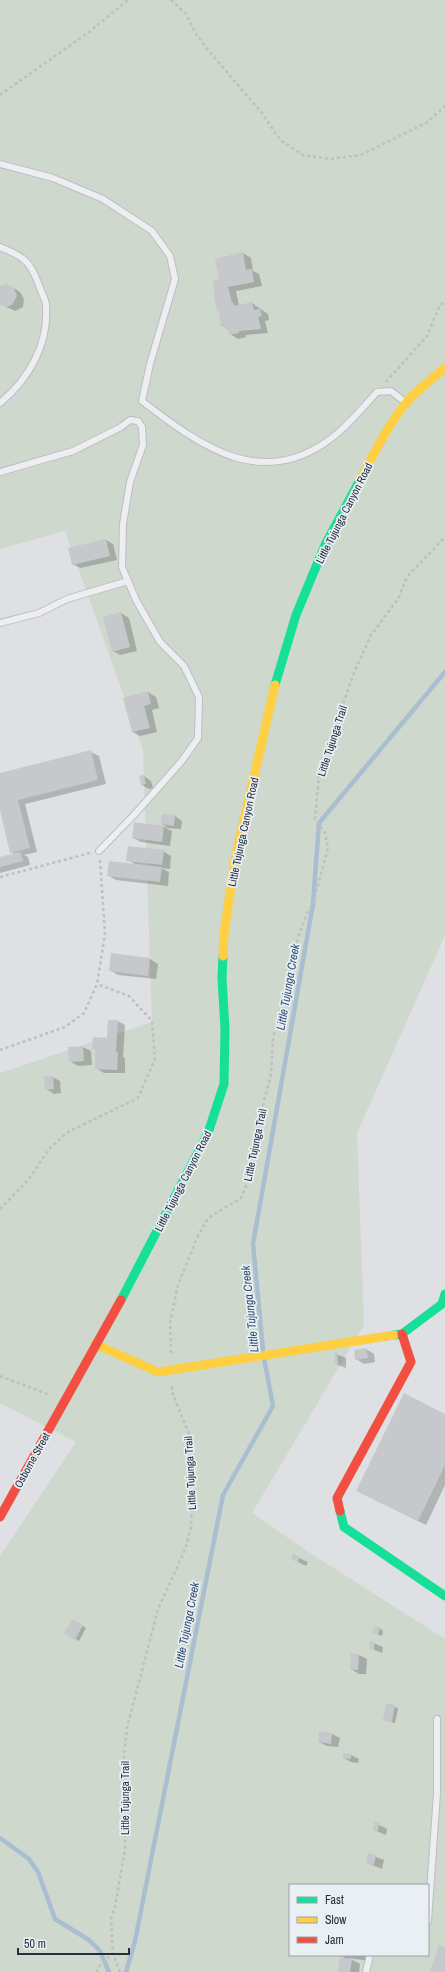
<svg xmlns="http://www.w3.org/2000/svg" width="445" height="1972" viewBox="0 0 445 1972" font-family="'Archivo Narrow',sans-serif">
<rect width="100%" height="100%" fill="#dee0e3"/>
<path fill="#ced8cd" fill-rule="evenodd" d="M 0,0 L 445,0 L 445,935 L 357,1133 L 364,1325 L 252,1513 L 310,1553 L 445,1639 L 445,1972 L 0,1972 L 0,1556 L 76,1442 L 0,1403 L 0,1073 L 152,1022 L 143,750 L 65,531 L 0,549 ZM 290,1885 L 428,1885 L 428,1955 L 290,1955 Z"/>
<path fill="#0003" d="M 243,253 L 251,258 L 253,271 L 259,274 L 262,286 L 236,291 L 239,306 L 252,303 L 268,314 L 269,320 L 265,321 L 268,333 L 246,335 L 246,337 L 238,339 L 230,334 L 229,330 L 222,325 L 220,311 L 218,310 L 220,280 Z
M 12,287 L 20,292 L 24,299 L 23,307 L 15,311 L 0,304 L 0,288 Z
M 106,540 L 113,544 L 117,560 L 80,568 L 72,564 Z
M 121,613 L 129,618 L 137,651 L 120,655 L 113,651 Z
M 148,692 L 156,697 L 159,708 L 152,710 L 157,732 L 140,736 L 132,732 Z
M 91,752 L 99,756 L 106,784 L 25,804 L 37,852 L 24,855 L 28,857 L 30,865 L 0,873 L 0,858 L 15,854 L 11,852 L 0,806 L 0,774 Z
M 144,776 L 151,781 L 153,788 L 149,789 L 142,785 Z
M 175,816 L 182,821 L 181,829 L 165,828 L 172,831 L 170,846 L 141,842 L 133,838 L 135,823 L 168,827 L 162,824 Z
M 163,851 L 171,856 L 170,869 L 161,868 L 169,872 L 168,886 L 116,880 L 109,876 L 136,865 L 128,860 Z
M 112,954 L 150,959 L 158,964 L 156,979 L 118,975 L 110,970 Z
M 118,1021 L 125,1025 L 123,1057 L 125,1058 L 125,1073 L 104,1073 L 96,1068 L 96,1050 L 93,1048 L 108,1039 Z
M 83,1047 L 91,1051 L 92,1065 L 78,1066 L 70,1061 L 69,1048 Z
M 52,1077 L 60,1081 L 61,1093 L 54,1094 L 46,1089 Z
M 366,1349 L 374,1354 L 375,1362 L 364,1364 L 356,1359 Z
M 336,1354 L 346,1358 L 346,1368 L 336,1364 Z
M 445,1415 L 445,1485 L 426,1525 L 365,1495 Z
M 293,1555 L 308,1562 L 306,1566 L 292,1559 Z
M 73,1620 L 86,1628 L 79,1641 L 66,1633 Z
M 380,1628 L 383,1631 L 382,1636 L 374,1633 Z
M 371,1642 L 383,1647 L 382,1653 L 370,1648 Z
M 352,1654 L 359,1655 L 367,1659 L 366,1674 L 359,1674 L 351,1669 Z
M 387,1705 L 398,1708 L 395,1723 L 384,1720 Z
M 332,1734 L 340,1738 L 338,1747 L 327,1746 L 319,1742 Z
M 351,1755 L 359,1759 L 358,1763 L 351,1762 L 344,1758 Z
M 375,1823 L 387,1829 L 386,1835 L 374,1830 Z
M 369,1854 L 384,1860 L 382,1869 L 367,1863 Z
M 340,1955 L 370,1955 L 369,1961 L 349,1958 L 360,1964 L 359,1972 L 339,1972 L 346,1959 Z"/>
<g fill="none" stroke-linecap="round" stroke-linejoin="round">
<path stroke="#aabed1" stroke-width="4.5" d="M 263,1350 L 253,1244 L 313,904 L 319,823 L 445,672
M 0,1838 L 29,1859 L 38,1872 L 55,1919 L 89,1940 L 100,1951 L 109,1972
M 126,1972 L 135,1941 L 223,1495 L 273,1406 L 264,1358"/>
</g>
<path fill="#c6c8cb" d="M 243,252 L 246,270 L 252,269 L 254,282 L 228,287 L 232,302 L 233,302 L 234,306 L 252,302 L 254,310 L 260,309 L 262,316 L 258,317 L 261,329 L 239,331 L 239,333 L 229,335 L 228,328 L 224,328 L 224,325 L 221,326 L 219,310 L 217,311 L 214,294 L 213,280 L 219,279 L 215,259 Z
M 7,284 L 14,288 L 17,296 L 12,305 L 6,307 L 0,305 L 0,286 Z
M 106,539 L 110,556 L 72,565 L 68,548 Z
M 121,612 L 130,647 L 112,652 L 103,617 Z
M 148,691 L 151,704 L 144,706 L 150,728 L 132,732 L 123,698 Z
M 91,750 L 98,780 L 18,800 L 30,848 L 10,853 L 0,810 L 0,773 Z
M 144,775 L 146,784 L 141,785 L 139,776 Z
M 162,814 L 175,815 L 174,826 L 161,824 Z
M 134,822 L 164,826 L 162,842 L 132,838 Z
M 128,846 L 164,850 L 162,865 L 126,861 Z
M 20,852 L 23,861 L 0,867 L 0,857 Z
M 109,861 L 162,867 L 160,882 L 107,876 Z
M 111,953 L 150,958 L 148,976 L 109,971 Z
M 108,1020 L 118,1020 L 116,1052 L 118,1052 L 117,1070 L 95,1069 L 95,1049 L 92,1049 L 93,1037 L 107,1038 Z
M 83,1046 L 84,1061 L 69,1062 L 68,1047 Z
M 44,1076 L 53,1076 L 54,1089 L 45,1090 Z
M 366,1348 L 368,1358 L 355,1360 L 354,1350 Z
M 337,1351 L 338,1364 L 335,1364 L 334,1354 Z
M 404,1393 L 445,1414 L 445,1465 L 418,1521 L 356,1491 Z
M 293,1554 L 300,1557 L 298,1562 L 291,1559 Z
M 73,1619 L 83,1625 L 75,1640 L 64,1633 Z
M 375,1626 L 380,1628 L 378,1635 L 372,1633 Z
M 370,1641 L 375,1642 L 374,1649 L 369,1649 Z
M 351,1653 L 359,1654 L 358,1670 L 350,1670 Z
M 386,1703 L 395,1705 L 392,1722 L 383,1720 Z
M 319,1731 L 332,1733 L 331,1744 L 318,1742 Z
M 343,1753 L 351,1754 L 351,1759 L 343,1758 Z
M 374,1822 L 379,1823 L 378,1831 L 373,1830 Z
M 368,1853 L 376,1855 L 374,1865 L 366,1863 Z
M 439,1945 L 445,1947 L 445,1972 L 430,1972 Z
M 340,1957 L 352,1959 L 350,1972 L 338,1972 Z"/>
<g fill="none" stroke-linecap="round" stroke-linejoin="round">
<defs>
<path id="lane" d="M 0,164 L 53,178 L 103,199 L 152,231 L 170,256 L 175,279 L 150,364 L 142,401 C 204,449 267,494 339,432 C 353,420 365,405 377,392 L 391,391 L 405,402
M 0,247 C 26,257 31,263 40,288 C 42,294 46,300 46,305 C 49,344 29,379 0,403
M 0,472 L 73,451 L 121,427 L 130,420 L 138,421 L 142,427 L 143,445 L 130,482 L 123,524 L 122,567 L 136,600 L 160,642 L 184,666 L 199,697 L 198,738 L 181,762 L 133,816 L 99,851
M 0,623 L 39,613 L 67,599 L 128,581
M 428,1921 L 437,1793 L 437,1719
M 366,1972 L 370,1955"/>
</defs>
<use href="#lane" stroke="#bcbec1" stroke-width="8"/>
<path stroke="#bdbfc4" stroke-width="2.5" stroke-dasharray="3 3" stroke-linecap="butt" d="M 171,0 L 186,14 L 196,34 L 208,50 L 262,113 L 280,140 L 303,155 L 330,159 L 361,155 L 426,123 L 445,106
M 0,95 L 89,32 L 128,0
M 386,382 L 427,336 L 439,307 L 445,300
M 0,877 L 90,853
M 0,1050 L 65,1027 L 84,1013 L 97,984 L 105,934 L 100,860
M 0,1209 L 28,1180 L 50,1148 L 68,1132 L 138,1098 L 155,1059 L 152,1021 L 129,996 L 97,984
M 171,1353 L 170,1323 L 178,1285 L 197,1238 L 208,1218 L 241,1198 L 248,1181 L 254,1140 L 271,1074 L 273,1038 L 280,1011 L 289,973 L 295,958 L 297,941 L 307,913 L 313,904 L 328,848 L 325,833 L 315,819 L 319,775 L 353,675 L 371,635 L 398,599 L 407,577 L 445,537
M 0,1376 L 50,1395
M 97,1972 L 97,1968 L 113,1953
M 120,1972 L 113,1953 L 111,1919 L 115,1907 L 125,1849 L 123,1764 L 127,1728 L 158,1609 L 185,1550 L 191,1527 L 192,1499 L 189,1482 L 189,1434 L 172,1392 L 172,1386"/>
<use href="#lane" stroke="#edeef1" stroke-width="6"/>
<path stroke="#16e098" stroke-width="9" d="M 275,685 L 296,615 L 325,545 L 360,480
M 121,1300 L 208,1133 L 224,1084 L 225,1029 L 222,978 L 223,956
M 394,1335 L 402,1334 L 442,1304 L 445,1294
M 340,1511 L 344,1527 L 445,1596"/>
<path stroke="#ffcf43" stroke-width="9" d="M 360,480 C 374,454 387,426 406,403 C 417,390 431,379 445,368
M 223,956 L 224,934 L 235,859 L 275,685
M 95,1344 L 158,1372 L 394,1335"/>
<path stroke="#f24e42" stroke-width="9" d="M 340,1511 L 337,1498 L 411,1362 L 402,1334
M 0,1517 L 121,1300"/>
</g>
<g text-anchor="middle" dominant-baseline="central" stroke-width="3.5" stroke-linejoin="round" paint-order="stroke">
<g font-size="11" fill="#242e3d" stroke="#eaeff4">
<text transform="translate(344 513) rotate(-63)">Little Tujunga Canyon Road</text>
<text transform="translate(332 741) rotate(-72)">Little Tujunga Trail</text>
<text transform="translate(243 832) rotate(-78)">Little Tujunga Canyon Road</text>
<text transform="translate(255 1145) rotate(-78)">Little Tujunga Trail</text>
<text transform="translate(183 1181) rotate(-63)">Little Tujunga Canyon Road</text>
<text transform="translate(32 1460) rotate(-61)">Osborne Street</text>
<text transform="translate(190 1473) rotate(-93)">Little Tujunga Trail</text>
<text transform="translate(125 1798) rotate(-90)">Little Tujunga Trail</text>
</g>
<g font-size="12" font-style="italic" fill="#2c4e73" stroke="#eaeff4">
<text transform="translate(288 987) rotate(-80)">Little Tujunga Creek</text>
<text transform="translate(250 1309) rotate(-96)">Little Tujunga Creek</text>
<text transform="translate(187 1625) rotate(-79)">Little Tujunga Creek</text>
</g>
</g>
<rect x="289" y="1884" width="140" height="72" fill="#eaeff4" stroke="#9ba2ab"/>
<rect x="297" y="1897" width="20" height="6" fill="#16e098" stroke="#9ba2ab"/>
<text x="325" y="1904" font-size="12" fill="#242e3d">Fast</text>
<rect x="297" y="1917" width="20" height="6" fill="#ffcf43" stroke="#9ba2ab"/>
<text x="325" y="1924" font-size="12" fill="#242e3d">Slow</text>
<rect x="297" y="1937" width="20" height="6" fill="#f24e42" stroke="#9ba2ab"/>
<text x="325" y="1944" font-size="12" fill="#242e3d">Jam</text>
<path d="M18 1948v6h111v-6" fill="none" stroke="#242e3d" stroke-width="2"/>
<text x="24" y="1948" font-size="12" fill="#242e3d" stroke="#eaeff4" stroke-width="3" paint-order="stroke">50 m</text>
</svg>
